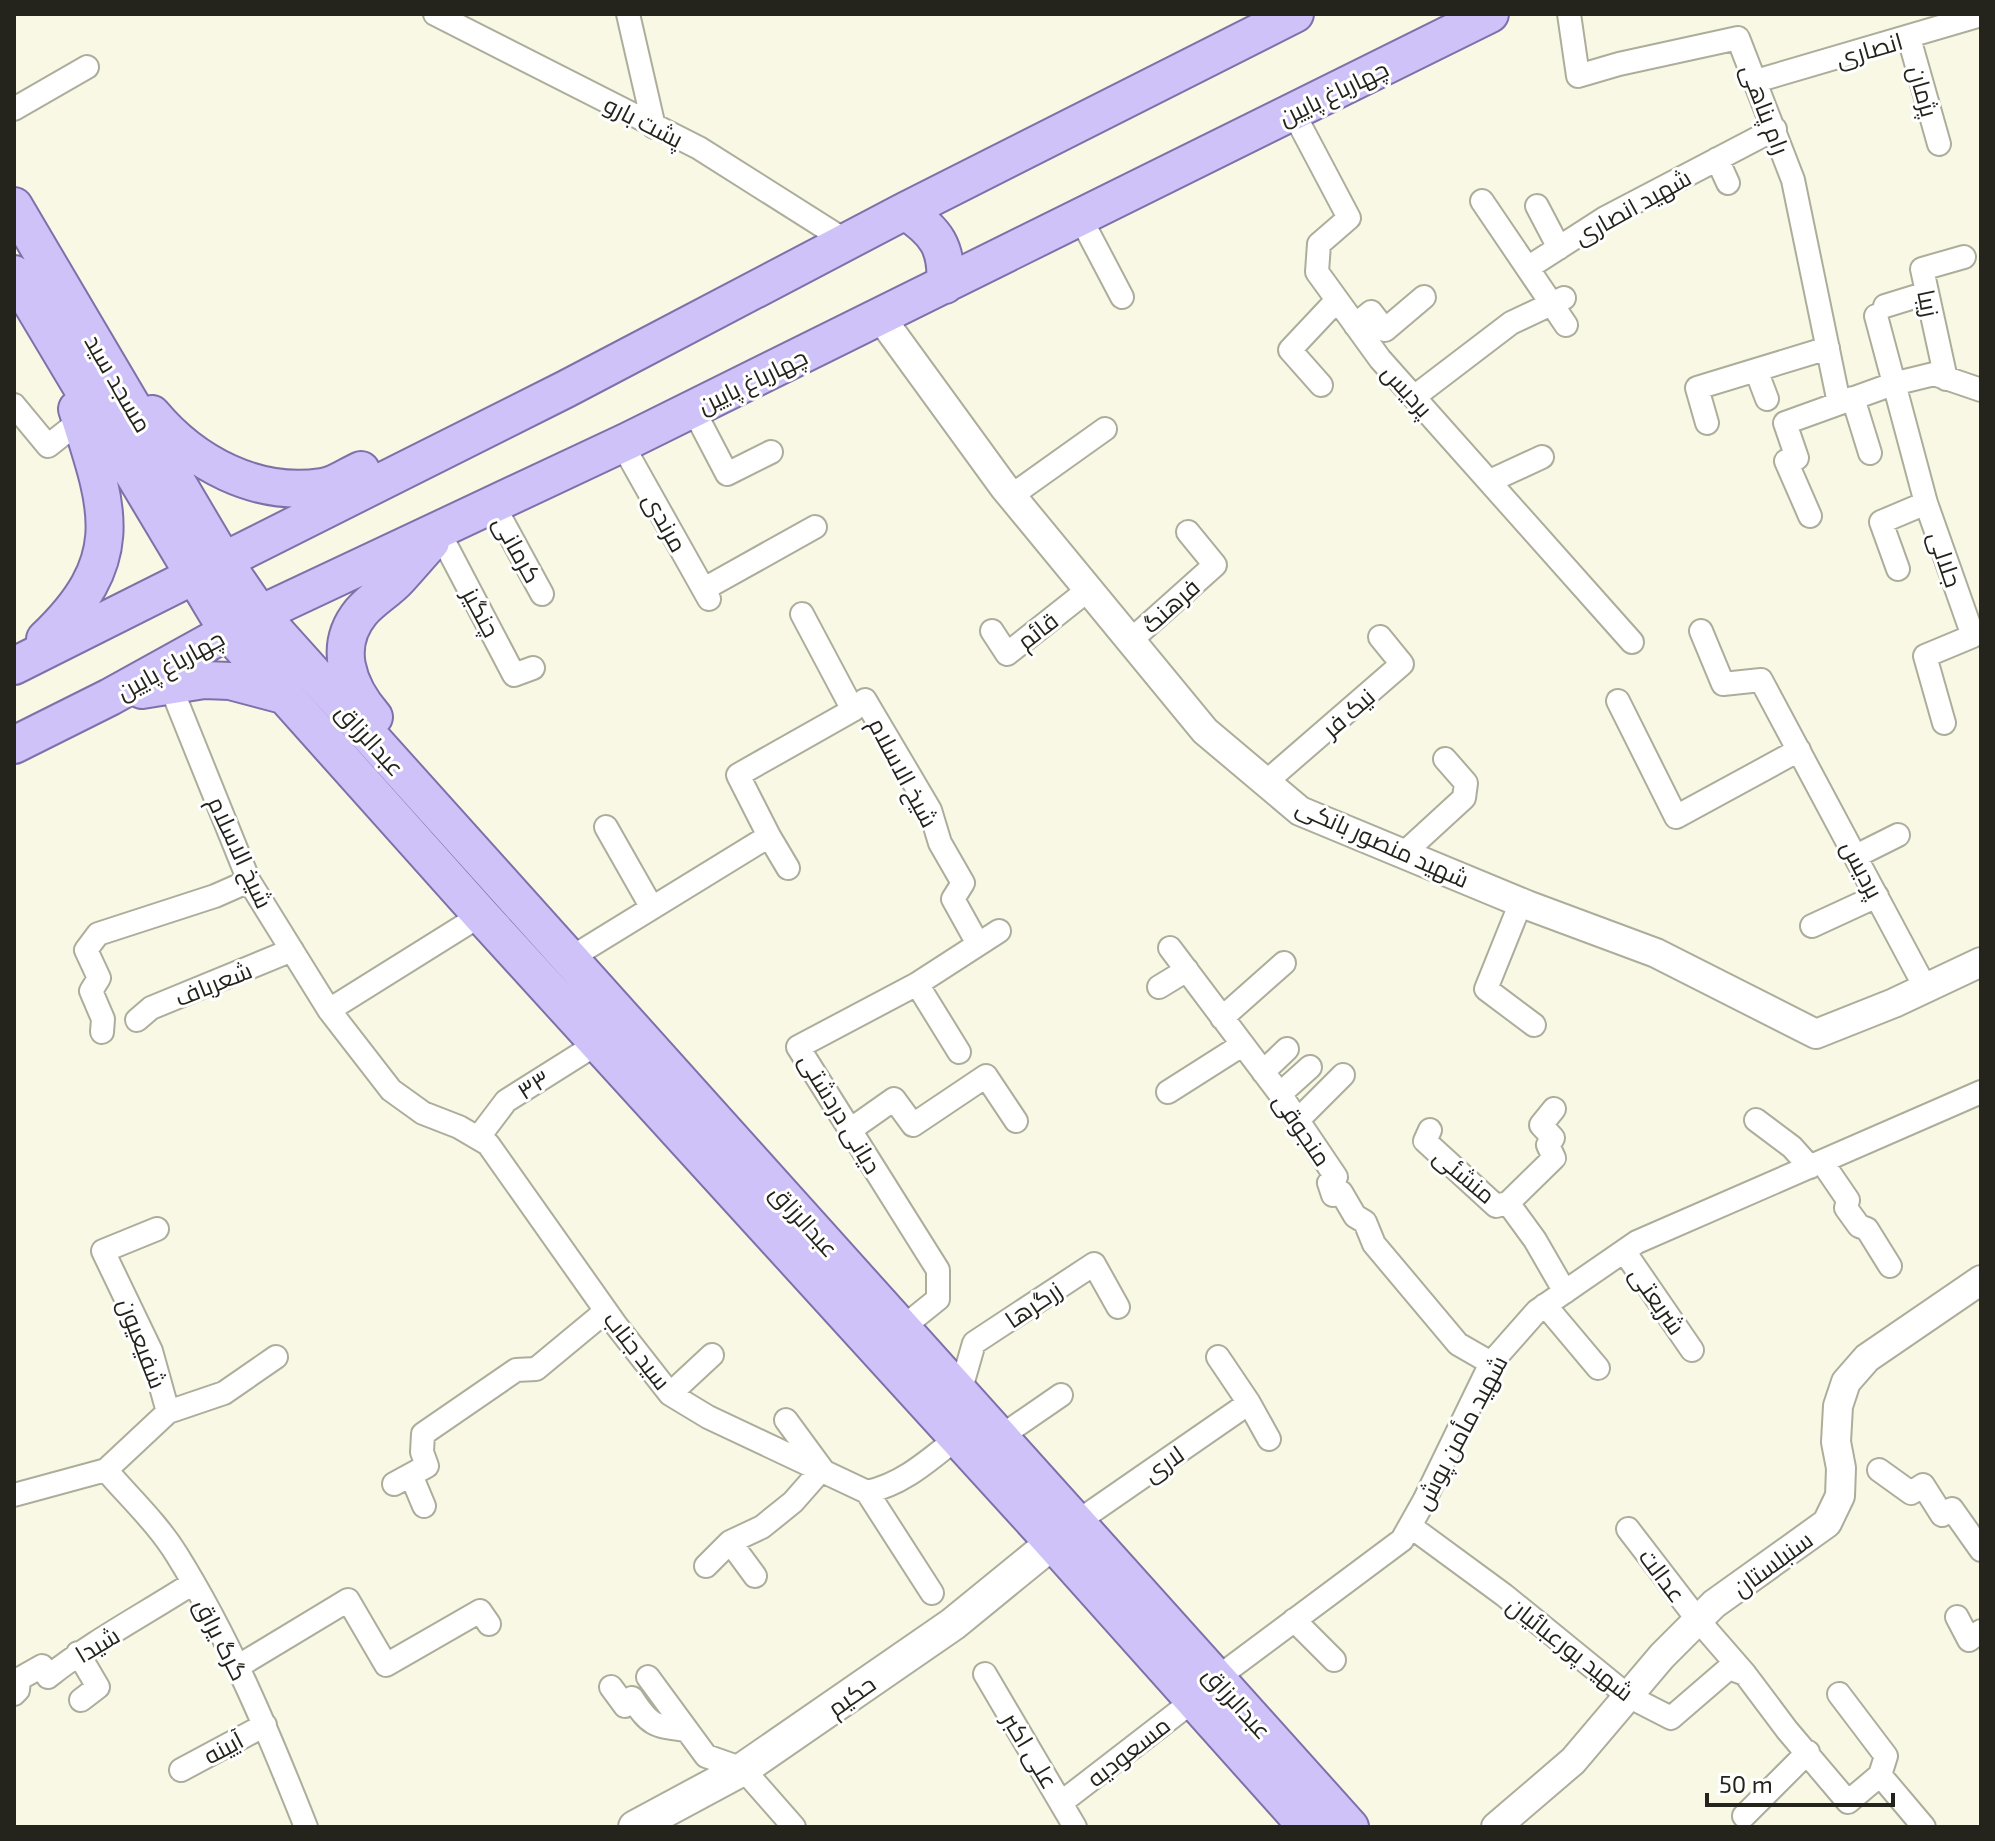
<svg xmlns="http://www.w3.org/2000/svg" width="1995" height="1841" viewBox="0 0 1995 1841" font-family="'Exo 2',Cairo,sans-serif">
<rect width="100%" height="100%" fill="#f8f8e5"/>
<g fill="none" stroke-linecap="round" stroke-linejoin="round">
<defs>
<path id="minor" d="M 435,14 L 699,148 L 846,241
M 628,14 L 654,127
M 1569,14 L 1578,76 L 1619,64 L 1738,38 L 1793,180 L 1839,403
M 1909,38 L 1939,144
M 1756,81 L 1981,15
M 14,109 L 87,67
M 1293,112 L 1349,218 L 1319,244 L 1317,272 L 1380,359 L 1632,642
M 1717,159 L 1728,183
M 1482,201 L 1566,325
M 1537,206 L 1559,248
M 1080,217 L 1122,297
M 1529,267 L 1605,218 L 1775,129
M 1885,306 L 1927,293
M 1876,316 L 1926,503 L 1973,636 L 1925,656 L 1944,723
M 1355,325 L 1371,312 L 1385,330 L 1424,297
M 1756,370 L 1767,399
M 1946,379 L 1922,269 L 1964,257
M 1321,385 L 1290,350 L 1337,300
M 1414,397 L 1511,323 L 1564,298
M 1853,398 L 1870,453
M 14,405 L 48,446 L 81,420
M 693,409 L 727,474 L 771,452
M 1707,423 L 1697,388 L 1828,348
M 622,444 L 709,599
M 1490,481 L 1542,457
M 1011,496 L 1105,429
M 493,504 L 542,594
M 1810,516 L 1786,461 L 1797,458 L 1785,423 L 1893,384 L 1934,374 L 1981,390
M 439,532 L 514,675 L 533,668
M 1898,569 L 1881,522 L 1926,503
M 704,589 L 815,527
M 802,614 L 853,710
M 992,631 L 1007,654 L 1088,590
M 1701,631 L 1723,684 L 1761,680 L 1926,989
M 1130,641 L 1215,565 L 1188,532
M 170,685 L 249,881 L 329,1010 L 391,1090 L 423,1113 L 459,1127 L 488,1144 L 616,1325 L 670,1394 L 708,1417 L 867,1492 C 903,1484 928,1461 957,1438
M 1618,701 L 1676,817 L 1799,750
M 1266,782 L 1402,664 L 1380,637
M 606,827 L 652,908
M 769,836 L 788,868
M 1403,854 L 1464,798 L 1466,783 L 1445,759
M 1856,856 L 1898,835
M 1521,902 L 1486,989 L 1534,1025
M 1812,926 L 1877,896
M 1170,948 L 1280,1094 L 1336,1177 L 1329,1183 L 1333,1195 L 1341,1192 L 1355,1216 L 1365,1222 L 1374,1244 L 1458,1344 L 1491,1363
M 569,959 L 769,836 L 738,775 L 853,710 L 865,700 L 930,810 L 940,843 L 963,883 L 953,899 L 978,944
M 917,984 L 959,1052
M 1159,987 L 1187,970
M 329,1010 L 481,915
M 1222,1018 L 1284,963
M 137,1020 L 151,1008 L 292,950
M 102,1032 L 103,1019 L 91,991 L 99,978 L 86,950 L 98,934 L 215,896 L 249,881
M 1263,1072 L 1287,1049
M 1168,1092 L 1242,1045
M 1280,1094 L 1310,1067
M 1298,1120 L 1343,1075
M 1756,1120 L 1792,1147 L 1810,1167
M 850,1130 L 894,1099 L 913,1125 L 986,1076 L 1016,1121
M 1430,1130 L 1425,1141 L 1496,1206 L 1508,1203 L 1535,1240 L 1565,1292
M 478,1138 L 506,1101 L 598,1043
M 1822,1162 L 1848,1200 L 1846,1208 L 1859,1226 L 1867,1229 L 1890,1266
M 1508,1203 L 1554,1158 L 1548,1145 L 1553,1138 L 1541,1125 L 1554,1109
M 1624,1251 L 1692,1350
M 1545,1305 L 1598,1368
M 902,1328 L 938,1299 L 938,1270 L 798,1047 L 917,984 L 999,931
M 960,1392 L 974,1343 L 1094,1264 L 1118,1307
M 670,1394 L 712,1355
M 1249,1403 L 1269,1439
M 168,1412 L 224,1393 L 276,1357
M 1000,1437 L 1061,1395
M 106,1470 C 129,1497 158,1524 177,1555 C 230,1640 269,1734 306,1827
M 1879,1470 L 1911,1493 L 1923,1485 L 1942,1515 L 1952,1509 L 1981,1550
M 411,1475 L 424,1506
M 394,1484 L 427,1466 L 422,1452 L 423,1434 L 516,1370 L 536,1369 L 606,1311
M 867,1492 L 932,1593
M 14,1495 L 106,1470 L 168,1412 L 151,1351 L 103,1251 L 157,1229
M 1077,1522 L 1249,1403 L 1218,1357
M 1410,1526 L 1504,1595 L 1628,1696 L 1671,1718 L 1729,1668 L 1745,1674
M 1628,1529 L 1698,1620 L 1745,1674 L 1787,1730 L 1848,1802 L 1880,1775 L 1924,1827
M 730,1542 L 755,1576
M 706,1566 L 730,1542 L 762,1527 L 793,1502 L 822,1469 L 786,1420
M 1957,1617 L 1969,1640 L 1981,1631
M 1294,1620 L 1334,1660
M 78,1653 L 98,1687 L 81,1700
M 237,1667 L 348,1600 L 386,1665 L 480,1611 L 489,1624
M 985,1674 L 1075,1827
M 648,1677 L 706,1756 L 743,1769 L 794,1827
M 1217,1678 L 1402,1540 L 1424,1501 L 1491,1363 L 1537,1311 L 1637,1242 L 1981,1092
M 611,1687 L 625,1706 L 632,1698 C 650,1726 654,1726 686,1730
M 14,1694 L 18,1690 L 19,1679 L 42,1666 L 48,1677 C 93,1641 145,1614 193,1583
M 1839,1694 L 1886,1756 L 1880,1775
M 181,1770 L 265,1725
M 1062,1802 L 1194,1700
M 1744,1816 L 1808,1752"/>
<path id="tertiary" d="M 881,318 L 1004,487 L 1205,731 L 1300,811 L 1527,905 L 1656,953 L 1816,1034 L 1894,1003 L 1981,962
M 1496,1827 L 1573,1761 L 1662,1656 L 1714,1604 L 1827,1523 L 1840,1496 L 1841,1468 L 1836,1442 L 1838,1406 L 1846,1382 L 1867,1358 L 1981,1280"/>
<path id="secondary" d="M 635,1827 L 743,1769 L 953,1624 L 1073,1526"/>
<path id="primary" d="M 14,206 L 223,560 L 260,614 L 1350,1827
M 905,211 C 936,231 948,248 945,285
M 14,274 L 228,632 L 481,915 L 1047,1536 L 1307,1827
M 152,414 C 193,463 256,497 322,487 C 335,486 349,475 361,470
M 45,639 C 129,559 109,509 77,409
M 14,666 L 566,389 L 905,211 L 1295,14
M 142,690 L 204,680 L 230,681 L 283,695
M 374,717 C 347,686 333,646 361,612 C 372,599 387,591 398,579 C 409,567 420,554 431,542
M 14,745 L 110,697 L 260,614 L 628,441 L 1490,14"/>
</defs>
<use href="#minor" stroke="#adad9b" stroke-width="26"/>
<use href="#tertiary" stroke="#adad9b" stroke-width="32"/>
<use href="#secondary" stroke="#adad9b" stroke-width="36"/>
<use href="#primary" stroke="#7e71a9" stroke-width="40"/>
<use href="#minor" stroke="#fff" stroke-width="22"/>
<use href="#tertiary" stroke="#fff" stroke-width="28"/>
<use href="#secondary" stroke="#fff" stroke-width="32"/>
<use href="#primary" stroke="#cec2f9" stroke-width="36"/>
</g>
<g text-anchor="middle" dominant-baseline="central" stroke-width="6" stroke-linejoin="round" paint-order="stroke">
<g font-size="24" fill="#24241d" stroke="#fff">
<text transform="translate(1869 49) rotate(-16)">انصاری</text>
<text transform="translate(1924 91) rotate(74)">پژمان</text>
<text transform="translate(1333 92) rotate(-26)">چهارباغ پایین</text>
<text transform="translate(1766 109) rotate(69)">رام پناهی</text>
<text transform="translate(644 121) rotate(27)">پشت بارو</text>
<text transform="translate(1632 206) rotate(-29)">شهید انصاری</text>
<text transform="translate(1929 303) rotate(78)">زیبا</text>
<text transform="translate(752 380) rotate(-26)">چهارباغ پایین</text>
<text transform="translate(119 383) rotate(60)">مسجد سید</text>
<text transform="translate(1408 390) rotate(48)">پردیس</text>
<text transform="translate(666 522) rotate(61)">مرندی</text>
<text transform="translate(518 549) rotate(61)">کرمانی</text>
<text transform="translate(1946 559) rotate(71)">جلالی</text>
<text transform="translate(1170 605) rotate(-42)">فرهنگ</text>
<text transform="translate(482 612) rotate(62)">چنگیز</text>
<text transform="translate(1037 630) rotate(-38)">قائم</text>
<text transform="translate(170 664) rotate(-29)">چهارباغ پایین</text>
<text transform="translate(1348 712) rotate(-41)">نیک فر</text>
<text transform="translate(371 739) rotate(48)">عبدالرزاق</text>
<text transform="translate(904 772) rotate(62)">شیخ الاسلام</text>
<text transform="translate(1383 842) rotate(24)">شهید منصور بانکی</text>
<text transform="translate(241 852) rotate(65)">شیخ الاسلام</text>
<text transform="translate(1863 869) rotate(62)">پردیس</text>
<text transform="translate(213 983) rotate(-22)">شعرباف</text>
<text transform="translate(533 1084) rotate(-32)">۳۳</text>
<text transform="translate(841 1113) rotate(59)">دیانی دردشتی</text>
<text transform="translate(1303 1129) rotate(56)">منجوقی</text>
<text transform="translate(1465 1175) rotate(40)">منشئی</text>
<text transform="translate(805 1220) rotate(48)">عبدالرزاق</text>
<text transform="translate(1658 1300) rotate(55)">شریعتی</text>
<text transform="translate(1033 1304) rotate(-34)">زرگرها</text>
<text transform="translate(143 1343) rotate(69)">شفیعیون</text>
<text transform="translate(638 1350) rotate(52)">سید جناب</text>
<text transform="translate(1460 1432) rotate(-62)">شهید مأمن پوش</text>
<text transform="translate(1163 1463) rotate(-35)">لاری</text>
<text transform="translate(1772 1563) rotate(-36)">سنبلستان</text>
<text transform="translate(1663 1575) rotate(53)">عدالت</text>
<text transform="translate(222 1639) rotate(63)">گرگ یراق</text>
<text transform="translate(97 1644) rotate(-31)">شیدا</text>
<text transform="translate(1571 1648) rotate(38)">شهید پورعبائیان</text>
<text transform="translate(851 1695) rotate(-35)">حکیم</text>
<text transform="translate(1238 1702) rotate(48)">عبدالرزاق</text>
<text transform="translate(223 1747) rotate(-28)">آیینه</text>
<text transform="translate(1031 1750) rotate(59)">علی اکبر</text>
<text transform="translate(1128 1751) rotate(-38)">مسعودیه</text>
</g>
</g>
<rect width="1995" height="1841" fill="none" stroke="#24241d" stroke-width="32"/>
<path d="M1707 1793v12h186v-12" fill="none" stroke="#24241d" stroke-width="4"/>
<text x="1719" y="1793" font-size="24" fill="#24241d" stroke="#ffffff" stroke-width="6" paint-order="stroke">50 m</text>
</svg>
